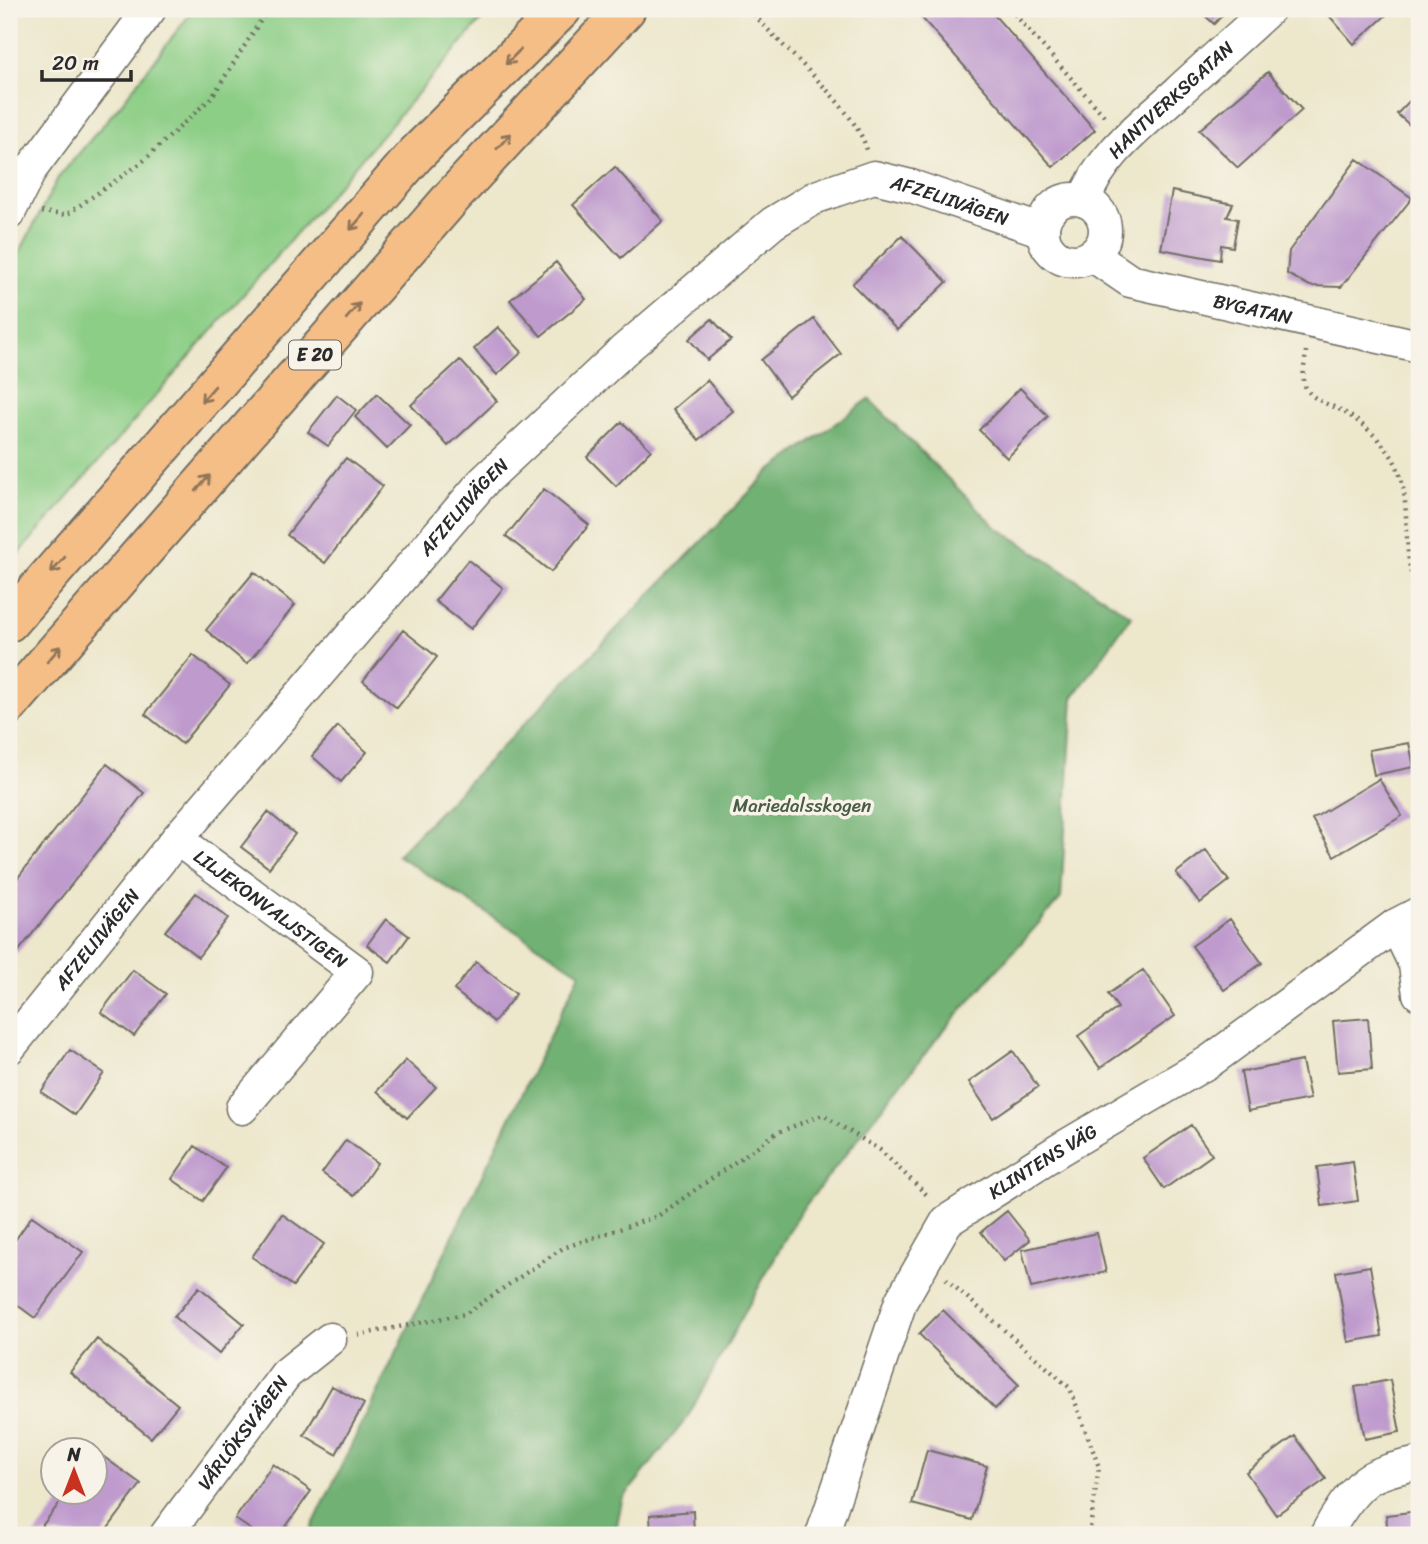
<svg xmlns="http://www.w3.org/2000/svg" width="1428" height="1544" viewBox="0 0 1428 1544" font-family="Sriracha,sans-serif">
<rect width="100%" height="100%" fill="#f7f3e8"/>
<filter id="ink" filterUnits="userSpaceOnUse"><feTurbulence type="fractalNoise" baseFrequency=".0143" numOctaves="2"/><feDisplacementMap in="SourceGraphic" scale="14" xChannelSelector="R" yChannelSelector="G"/><feConvolveMatrix kernelMatrix="1 2 1 2 8 2 1 2 1" color-interpolation-filters="sRGB"/></filter>
<filter id="wash" filterUnits="userSpaceOnUse"><feTurbulence type="fractalNoise" baseFrequency=".00686" numOctaves="4" result="noise"/><feDisplacementMap in="SourceGraphic" scale="28" xChannelSelector="R" yChannelSelector="G"/><feGaussianBlur stdDeviation="1.57" result="paint"/><feColorMatrix in="noise" values="0 0 0 0 0 0 0 0 0 0 0 0 0 0 0 0 0 1.4 0 .05"/><feComposite in="paint" operator="in"/></filter>
<g filter="url(#wash)">
<rect width="100%" height="100%" fill="#ede7cc"/>
<path fill="#8cce86" stroke="#5c7c58" stroke-width="2" d="M 194,9 L 491,9 L 9,565 L 9,273 L 58,178 L 120,105 Z"/>
<path fill="#71b173" stroke="#4e6e4f" stroke-width="2" d="M 869,399 L 995,526 L 1131,616 L 1073,698 L 1061,898 L 943,1031 L 798,1215 L 687,1418 L 622,1500 L 615,1535 L 308,1535 L 580,973 L 397,855 L 769,472 Z"/>
<g id="blocks">
<path fill="#be9acd" d="M 914,9 L 989,9 L 1095,130 L 1053,167 Z
M 1198,9 L 1228,9 L 1214,24 Z
M 1328,9 L 1393,9 L 1354,44 L 1325,11 Z
M 1268,72 L 1302,110 L 1238,168 L 1199,130 Z
M 1419,91 L 1419,133 L 1397,114 Z
M 1357,159 L 1412,198 L 1341,287 L 1310,286 L 1287,274 L 1289,251 Z
M 615,167 L 663,221 L 621,258 L 573,205 Z
M 1172,191 L 1233,204 L 1227,217 L 1238,219 L 1233,247 L 1221,245 L 1220,260 L 1161,249 Z
M 902,236 L 947,282 L 897,330 L 852,284 Z
M 556,262 L 586,299 L 541,336 L 510,300 Z
M 712,319 L 731,340 L 707,360 L 689,339 Z
M 814,319 L 841,354 L 788,396 L 761,360 Z
M 498,327 L 522,352 L 497,375 L 474,349 Z
M 460,360 L 497,401 L 448,446 L 411,405 Z
M 707,380 L 733,411 L 699,440 L 673,409 Z
M 1020,388 L 1048,416 L 1007,458 L 979,430 Z
M 377,394 L 410,425 L 387,449 L 355,417 Z
M 337,395 L 356,410 L 328,446 L 308,432 Z
M 622,422 L 651,450 L 616,486 L 587,457 Z
M 346,458 L 383,486 L 325,563 L 287,535 Z
M 544,489 L 589,525 L 551,572 L 506,536 Z
M 468,560 L 503,588 L 471,629 L 435,601 Z
M 254,572 L 295,605 L 247,664 L 206,630 Z
M 403,630 L 437,657 L 397,708 L 363,681 Z
M 193,655 L 230,685 L 182,744 L 145,714 Z
M 338,726 L 367,752 L 341,782 L 312,756 Z
M 1409,743 L 1414,767 L 1374,775 L 1369,750 Z
M 107,764 L 144,793 L 17,953 L 9,947 L 9,889 Z
M 1379,779 L 1402,816 L 1334,856 L 1312,819 Z
M 268,812 L 295,834 L 269,868 L 241,847 Z
M 1206,850 L 1229,881 L 1200,903 L 1176,873 Z
M 196,893 L 228,918 L 198,957 L 165,931 Z
M 386,919 L 409,936 L 390,962 L 367,945 Z
M 1230,919 L 1262,963 L 1224,990 L 1192,946 Z
M 476,962 L 516,994 L 494,1022 L 454,990 Z
M 133,970 L 166,994 L 134,1036 L 101,1012 Z
M 1143,970 L 1175,1016 L 1100,1068 L 1078,1036 L 1118,1008 L 1108,994 Z
M 1368,1018 L 1372,1069 L 1338,1072 L 1333,1021 Z
M 70,1050 L 104,1073 L 75,1115 L 41,1092 Z
M 1013,1051 L 1038,1087 L 993,1118 L 969,1082 Z
M 406,1060 L 436,1087 L 407,1118 L 377,1091 Z
M 1302,1061 L 1310,1099 L 1248,1111 L 1241,1072 Z
M 1191,1125 L 1212,1155 L 1164,1189 L 1143,1158 Z
M 346,1140 L 377,1163 L 354,1196 L 322,1173 Z
M 195,1146 L 226,1168 L 203,1201 L 172,1179 Z
M 1353,1162 L 1358,1201 L 1322,1206 L 1317,1167 Z
M 1007,1211 L 1030,1240 L 1004,1261 L 981,1232 Z
M 282,1214 L 324,1244 L 293,1286 L 252,1257 Z
M 32,1216 L 83,1252 L 35,1318 L 9,1299 L 9,1249 Z
M 1097,1233 L 1106,1272 L 1031,1288 L 1022,1250 Z
M 1370,1266 L 1382,1336 L 1348,1342 L 1336,1272 Z
M 199,1287 L 244,1324 L 219,1354 L 174,1317 Z
M 943,1310 L 1019,1385 L 995,1409 L 919,1334 Z
M 97,1339 L 178,1405 L 151,1438 L 70,1372 Z
M 1390,1380 L 1400,1432 L 1365,1439 L 1355,1387 Z
M 332,1386 L 364,1404 L 336,1454 L 304,1435 Z
M 1295,1436 L 1326,1479 L 1276,1515 L 1246,1472 Z
M 927,1450 L 987,1466 L 972,1520 L 912,1504 Z
M 97,1452 L 141,1484 L 103,1535 L 35,1535 L 68,1492 L 94,1492 L 94,1456 Z
M 273,1464 L 311,1491 L 280,1535 L 259,1535 L 235,1519 Z
M 693,1511 L 694,1535 L 651,1535 L 650,1515 Z
M 1419,1511 L 1419,1535 L 1388,1535 L 1386,1515 Z"/>
</g>
</g>
<g filter="url(#ink)">
<use href="#blocks" fill-opacity="0" stroke="#6f6d63" stroke-width="2"/>
<g fill="none" stroke-linecap="round" stroke-linejoin="round">
<defs>
<g id="street">
<circle cx="1074" cy="230" r="31"/>
<path id="s1" d="M 1084,201 C 1100,155 1143,124 1178,92 C 1208,64 1239,37 1269,9"/>
<path d="M 9,213 L 31,169 L 150,9"/>
<path id="s2" d="M 1092,255 L 1130,281 L 1419,346"/>
<path id="s3" d="M 177,839 L 357,972 L 242,1108"/>
<path d="M 1396,925 L 1415,965 L 1419,994"/>
<path id="s4" d="M 9,1048 L 177,839 L 483,482 L 623,351 L 773,223 L 816,197 L 874,177 L 911,186 L 1043,231"/>
<path id="s5" d="M 166,1535 L 286,1374 L 330,1339"/>
<path id="s6" d="M 822,1535 L 901,1301 L 947,1221 L 1059,1150 L 1210,1061 L 1396,925 L 1419,913"/>
<path d="M 1326,1535 C 1335,1517 1350,1494 1366,1481 C 1379,1471 1403,1467 1419,1463"/>
</g>
<path id="highway" d="M 9,622 L 416,154 L 562,9
M 9,705 L 454,195 L 626,9"/>
</defs>
<use href="#street" stroke="#6f6d63" stroke-width="35"/>
<use href="#highway" stroke="#6f6d63" stroke-width="42"/>
<path stroke="#6f6d63" stroke-width="4.5" stroke-dasharray="2 5" stroke-linecap="butt" d="M 750,9 C 781,49 854,105 867,150
M 1010,9 L 1106,118
M 41,212 L 66,215 L 141,163 L 212,97 L 268,9
M 1306,351 C 1305,363 1301,378 1306,388 C 1313,401 1330,404 1342,411 C 1360,421 1378,437 1390,454 C 1417,493 1397,554 1419,595
M 946,1279 L 1070,1388 L 1099,1467 L 1089,1535
M 358,1335 L 465,1314 L 563,1248 L 658,1216 L 778,1132 L 823,1115 L 880,1150 L 929,1197"/>
<use href="#street" stroke="#fff" stroke-width="32"/>
<use href="#highway" stroke="#f6be87" stroke-width="38"/>
</g>
<defs><path id="oneway-shaft" d="M-6 0H5M1.5-3L5.5 0L1.5 3" fill="none" stroke-width="1.6" stroke-linecap="round" stroke-linejoin="round" transform="scale(1.75)"/></defs>
<g stroke="#907459">
<use href="#oneway-shaft" transform="translate(513 57) rotate(135)"/>
<use href="#oneway-shaft" transform="translate(504 141) rotate(-47)"/>
<use href="#oneway-shaft" transform="translate(357 222) rotate(131)"/>
<use href="#oneway-shaft" transform="translate(353 311) rotate(-49)"/>
<use href="#oneway-shaft" transform="translate(208 394) rotate(131)"/>
<use href="#oneway-shaft" transform="translate(203 483) rotate(-49)"/>
<use href="#oneway-shaft" transform="translate(58 565) rotate(131)"/>
<use href="#oneway-shaft" transform="translate(54 654) rotate(-49)"/>
</g>
</g>
<g text-anchor="middle" dominant-baseline="central" stroke-width="7" stroke-linejoin="round" paint-order="stroke">
<rect fill="#f7f3e8" stroke="#686764" stroke-width="2" x="289" y="340.5" width="52" height="29" rx="5"/>
<g font-size="18" font-weight="bold" fill="#2b2b2b">
<text x="315" y="355">E 20</text>
</g>
<g font-size="19" fill="#2b2b2b" stroke="#f7f3e8">
<text stroke="none"><textPath href="#s1" startOffset="135">HANTVERKSGATAN</textPath></text>
<text stroke="none"><textPath href="#s4" startOffset="1318">AFZELIIVÄGEN</textPath></text>
<text stroke="none"><textPath href="#s2" startOffset="172">BYGATAN</textPath></text>
<text stroke="none"><textPath href="#s4" startOffset="707">AFZELIIVÄGEN</textPath></text>
<text stroke="none"><textPath href="#s3" startOffset="117">LILJEKONVALJSTIGEN</textPath></text>
<text stroke="none"><textPath href="#s4" startOffset="140">AFZELIIVÄGEN</textPath></text>
<text stroke="none"><textPath href="#s6" startOffset="452">KLINTENS VÄG</textPath></text>
<text stroke="none"><textPath href="#s5" startOffset="128">VÅRLÖKSVÄGEN</textPath></text>
</g>
<g font-size="19" fill="#485c46" stroke="#f7f3e8">
<text x="802" y="805">Mariedalsskogen</text>
</g>
</g>
<rect width="1428" height="1544" fill="none" stroke="#f7f3e8" stroke-width="35"/>
<g transform="translate(74 1471)"><circle r="33" fill="#f7f3e8" stroke="#a5a39c" stroke-width="2"/>
<path d="M0-5L12 26L0 18L-12 26Z" fill="#c8321e"/>
<text y="-10" font-size="19" font-weight="bold" text-anchor="middle" fill="#2b2b2b">N</text>
</g>
<path d="M42 70v10h89v-10" fill="none" stroke="#2b2b2b" stroke-width="3.5"/>
<text x="52" y="70" font-size="21" fill="#2b2b2b" stroke="#f7f3e8" stroke-width="5" paint-order="stroke">20 m</text>
</svg>
